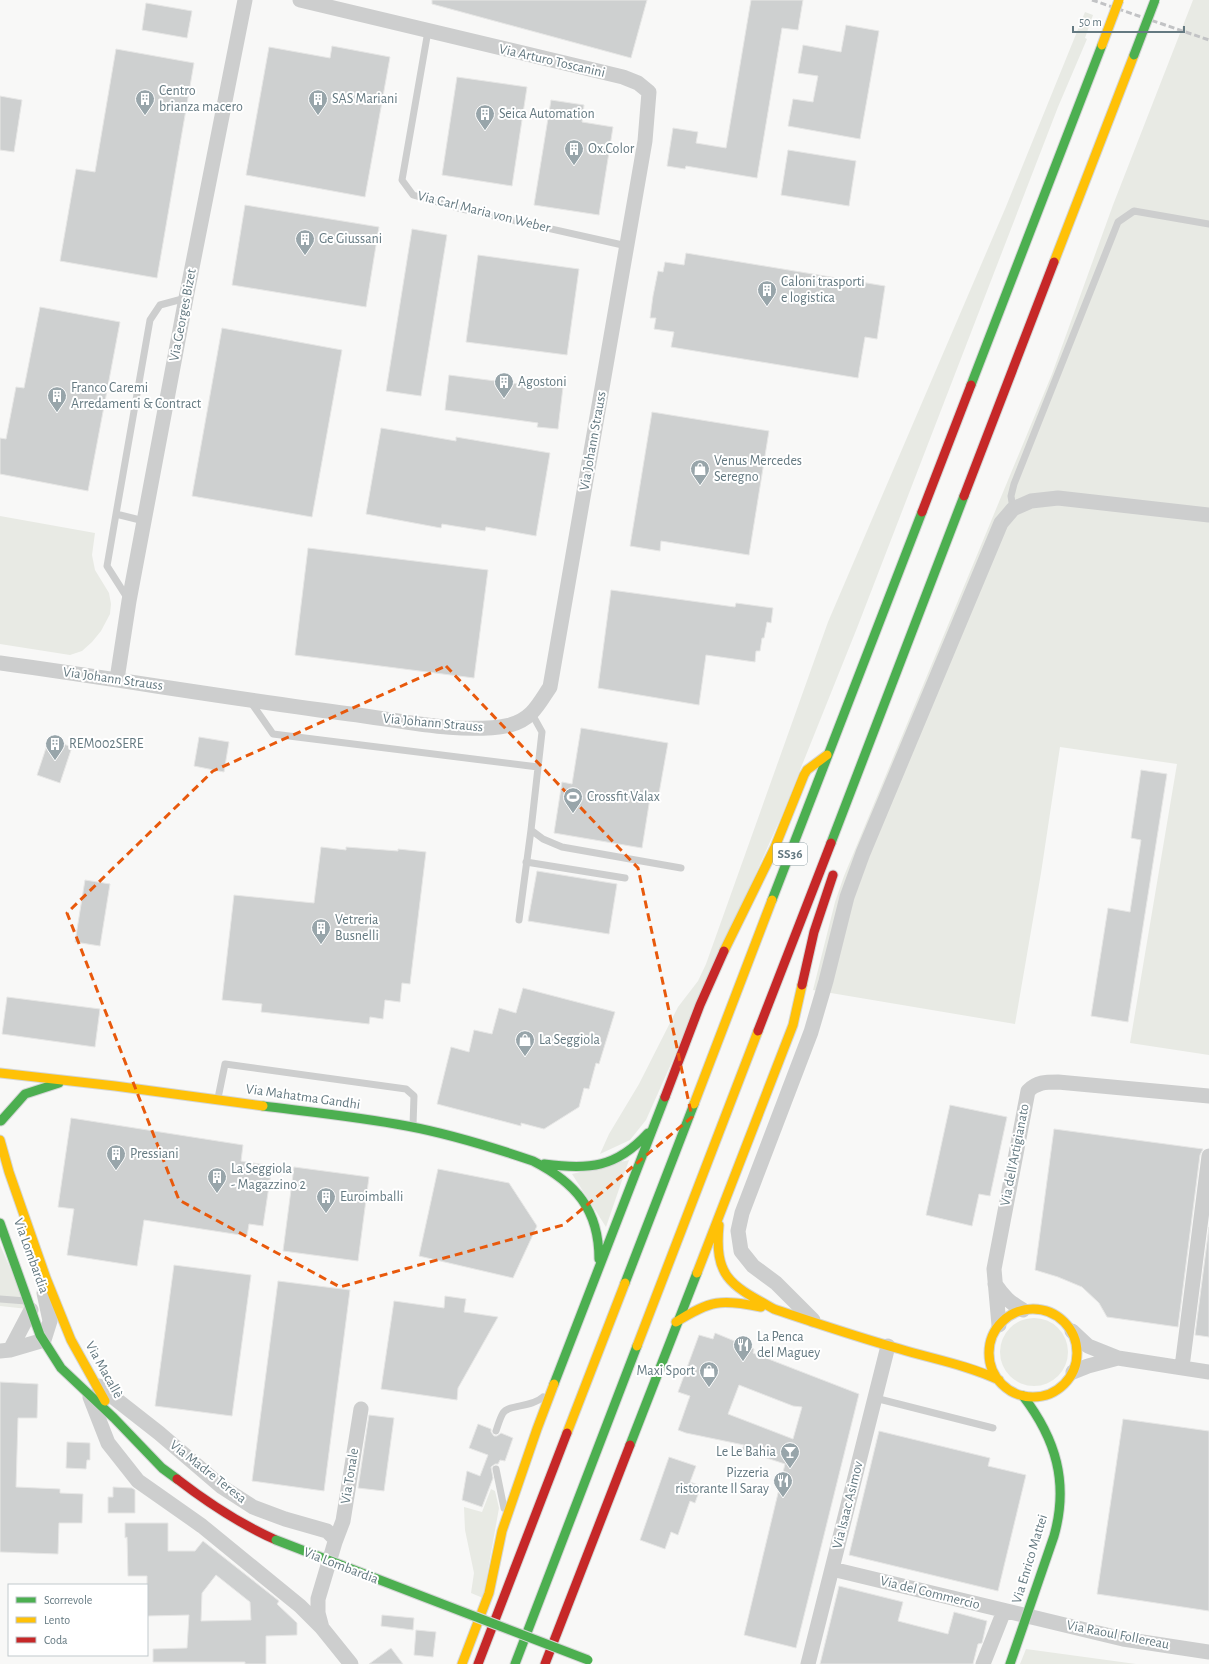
<svg xmlns="http://www.w3.org/2000/svg" width="1209" height="1664" viewBox="0 0 1209 1664" font-family="'Alegreya Sans',sans-serif">
<rect width="100%" height="100%" fill="#f8f8f7"/>
<path fill="#e8eae4" d="M 1193,0 L 1209,0 L 1209,1055 L 1130,1043 L 1177,764 L 1060,747 L 1041,873 L 1015,1024 L 813,990 L 835,902 L 844,876 L 1052,374 L 1113,205 Z
M 1085,12 L 1093,15 L 1085,38 L 1087,39 L 1058,107 L 857,628 L 782,815 L 646,1120 L 630,1140 L 600,1154 L 609,1134 L 639,1084 L 678,1007 L 698,981 L 706,964 L 828,622 L 1005,209 Z
M 0,516 L 95,533 L 92,555 L 95,570 L 109,593 L 111,604 L 110,614 L 101,631 L 92,642 L 82,651 L 70,655 L 0,644 Z
M 629,1160 L 606,1227 L 572,1174 Z
M 0,1245 L 28,1309 L 0,1306 Z
M1000 1352a34 34 0 1 1 68 0a34 34 0 1 1-68 0Z
M 491,1489 L 495,1491 L 499,1508 L 483,1598 L 471,1593 L 474,1573 L 465,1530 L 464,1507 L 482,1512 Z
M 1026,1649 L 1136,1664 L 1020,1664 Z"/>
<path fill="#ced0d0" stroke="#e7e7e6" fill-rule="evenodd" d="M 432,0 L 647,0 L 631,58 L 432,4 Z
M 751,0 L 803,0 L 798,30 L 782,28 L 757,178 L 686,166 L 685,169 L 667,166 L 673,128 L 698,132 L 696,143 L 726,148 Z
M 146,3 L 192,11 L 187,38 L 142,30 Z
M 846,25 L 879,31 L 860,139 L 788,126 L 793,99 L 813,102 L 818,76 L 798,73 L 803,45 L 841,52 Z
M 332,46 L 390,57 L 365,197 L 246,175 L 269,47 L 330,58 Z
M 116,49 L 194,63 L 157,278 L 60,261 L 76,169 L 95,172 Z
M 457,77 L 527,87 L 512,186 L 442,175 Z
M 0,96 L 22,100 L 14,152 L 0,150 Z
M 551,100 L 584,105 L 582,122 L 613,127 L 599,215 L 534,205 Z
M 788,150 L 856,161 L 849,206 L 781,195 Z
M 245,205 L 379,227 L 366,307 L 232,285 Z
M 412,229 L 447,235 L 421,396 L 386,391 Z
M 686,253 L 885,286 L 877,339 L 865,337 L 858,378 L 671,347 L 674,332 L 654,329 L 656,318 L 650,318 L 653,296 L 658,271 L 663,272 L 665,262 L 684,265 Z
M 478,255 L 579,269 L 567,355 L 466,342 Z
M 40,307 L 120,322 L 88,491 L 0,474 L 0,438 L 6,439 L 16,387 L 24,388 Z
M 222,328 L 342,350 L 312,517 L 192,496 Z
M 449,375 L 542,387 L 543,384 L 563,387 L 558,429 L 537,427 L 538,423 L 445,410 Z
M 652,412 L 769,431 L 749,555 L 661,541 L 660,551 L 630,546 Z
M 381,428 L 456,441 L 456,437 L 550,453 L 536,536 L 486,527 L 485,531 L 442,524 L 441,528 L 366,514 Z
M 308,548 L 488,570 L 474,678 L 295,655 Z
M 611,590 L 735,607 L 736,603 L 773,608 L 771,623 L 767,622 L 764,638 L 762,638 L 760,651 L 756,651 L 755,662 L 706,655 L 699,705 L 598,688 Z
M 581,728 L 668,743 L 658,799 L 650,798 L 642,848 L 554,833 L 562,782 L 572,784 Z
M 199,737 L 229,742 L 224,772 L 194,766 Z
M 49,739 L 72,747 L 60,783 L 37,775 Z
M 1141,770 L 1167,774 L 1128,1022 L 1091,1016 L 1108,908 L 1130,912 L 1141,840 L 1131,838 Z
M 321,847 L 346,850 L 346,847 L 398,851 L 398,849 L 426,852 L 410,984 L 402,983 L 400,1002 L 385,1000 L 383,1019 L 370,1017 L 369,1024 L 261,1012 L 262,1004 L 222,1000 L 234,895 L 314,903 Z
M 537,871 L 617,884 L 609,934 L 528,921 Z
M 85,880 L 110,884 L 100,946 L 75,942 Z
M 523,988 L 615,1012 L 599,1064 L 596,1063 L 589,1089 L 584,1088 L 579,1107 L 544,1129 L 521,1123 L 521,1126 L 437,1104 L 451,1047 L 469,1052 L 474,1030 L 492,1034 L 499,1008 L 516,1013 Z
M 7,997 L 100,1009 L 95,1047 L 2,1034 Z
M 950,1105 L 1007,1117 L 990,1196 L 979,1194 L 972,1226 L 926,1215 Z
M 71,1118 L 243,1145 L 241,1161 L 272,1166 L 263,1226 L 249,1224 L 247,1236 L 144,1220 L 137,1266 L 67,1255 L 74,1209 L 58,1207 Z
M 1054,1129 L 1203,1149 L 1200,1155 L 1178,1327 L 1107,1317 L 1099,1303 L 1082,1287 L 1058,1277 L 1035,1270 Z
M 294,1167 L 369,1177 L 358,1261 L 283,1251 Z
M 438,1169 L 509,1183 L 537,1226 L 513,1278 L 419,1256 Z
M 1209,1227 L 1209,1337 L 1195,1335 Z
M 174,1265 L 251,1275 L 232,1416 L 155,1406 Z
M 278,1281 L 350,1290 L 324,1491 L 252,1481 Z
M 445,1296 L 466,1299 L 464,1312 L 498,1317 L 458,1388 L 457,1400 L 381,1389 L 394,1301 L 444,1308 Z
M 715,1333 L 754,1349 L 753,1353 L 859,1394 L 796,1648 L 744,1635 L 785,1464 L 742,1450 L 744,1445 L 686,1433 L 678,1430 L 690,1396 L 678,1392 L 699,1335 L 713,1339 ZM 739,1385 L 793,1406 L 802,1407 L 793,1439 L 728,1414 Z
M 0,1382 L 38,1384 L 37,1418 L 18,1418 L 16,1487 L 60,1489 L 60,1493 L 83,1494 L 82,1523 L 59,1523 L 58,1554 L 0,1552 Z
M 369,1415 L 394,1418 L 384,1491 L 358,1488 Z
M 1123,1419 L 1209,1431 L 1209,1611 L 1097,1594 Z
M 478,1424 L 491,1429 L 491,1432 L 494,1436 L 497,1436 L 501,1433 L 513,1438 L 505,1461 L 500,1460 L 498,1464 L 495,1464 L 491,1467 L 493,1478 L 482,1507 L 462,1500 L 467,1471 L 480,1476 L 488,1455 L 469,1448 Z
M 879,1431 L 990,1458 L 988,1466 L 1026,1475 L 998,1591 L 849,1555 Z
M 67,1442 L 90,1443 L 90,1460 L 87,1460 L 86,1469 L 66,1468 Z
M 669,1457 L 696,1466 L 690,1482 L 701,1486 L 695,1503 L 690,1501 L 678,1535 L 671,1532 L 665,1549 L 640,1540 Z
M 113,1487 L 132,1488 L 135,1490 L 135,1513 L 108,1513 L 108,1497 L 113,1497 Z
M 125,1523 L 168,1523 L 168,1551 L 195,1551 L 203,1541 L 279,1601 L 277,1604 L 297,1623 L 297,1635 L 266,1636 L 266,1664 L 245,1664 L 245,1662 L 153,1662 L 153,1649 L 187,1648 L 189,1615 L 147,1616 L 147,1576 L 128,1576 L 127,1537 L 125,1538 ZM 216,1575 L 250,1602 L 251,1620 L 201,1621 L 202,1593 Z
M 839,1586 L 903,1602 L 898,1621 L 948,1634 L 954,1612 L 987,1621 L 982,1643 L 978,1644 L 973,1664 L 820,1664 Z
M 382,1615 L 414,1618 L 413,1630 L 381,1626 Z
M 416,1630 L 436,1632 L 433,1657 L 414,1655 Z
M 391,1648 L 403,1664 L 369,1664 Z"/>
<g fill="none" stroke-linecap="round" stroke-linejoin="round">
<defs>
<path id="fast" d="M 971,385 L 1102,45
M 831,843 L 964,496
M 772,900 L 922,512
M 263,1106 C 311,1112 360,1117 407,1126 C 450,1134 492,1147 533,1161
M 1,1121 L 25,1094 L 59,1083
M 533,1161 C 576,1183 599,1210 599,1259
M 544,1164 C 589,1170 616,1168 648,1133
M 0,1223 L 40,1335 L 61,1368 L 114,1418 L 162,1468 L 177,1479
M 625,1283 L 694,1104
M 554,1384 L 665,1097
M 630,1445 L 697,1273
M 515,1664 L 637,1346
M 1010,1664 L 1054,1536 C 1069,1483 1056,1439 1023,1396"/>
<path id="slow" d="M 1054,262 L 1134,55
M 724,951 L 775,847 L 804,775 L 807,770 L 827,755
M 0,1073 L 115,1086 L 263,1106
M 694,1104 L 772,900
M 0,1140 L 9,1172 L 46,1278 L 71,1340 L 105,1401
M 719,1225 C 714,1278 731,1285 774,1309
M 697,1273 L 793,1025 L 802,985
M 774,1309 C 816,1323 857,1337 900,1349 C 933,1359 967,1365 999,1380
M989 1353a44 44 0 1 1 88 0a44 44 0 1 1-88 0Z
M 676,1322 C 711,1300 720,1299 761,1307
M 637,1346 L 758,1031
M 567,1433 L 625,1283
M 462,1664 L 489,1593 L 502,1531 L 537,1429 L 554,1384"/>
<path id="jam" d="M 964,496 L 1054,262
M 922,512 L 971,385
M 802,985 L 814,932 L 833,875
M 758,1031 L 831,843
M 665,1097 L 700,1005 L 724,951
M 177,1479 C 208,1503 240,1524 276,1540
M 478,1664 L 567,1433
M 545,1664 L 630,1445"/>
</defs>
<use href="#fast" stroke="#d4d6d6" stroke-width="11"/>
<use href="#slow" stroke="#d4d6d6" stroke-width="11"/>
<use href="#jam" stroke="#d4d6d6" stroke-width="11"/>
<path stroke="#cdcece" stroke-width="7" d="M 428,31 L 402,180 L 413,195 L 458,208 L 627,246
M 1013,509 L 1011,496 L 1014,484 L 1118,222 L 1134,211 L 1209,224
M 116,514 L 107,566 L 128,599
M 144,521 L 116,514 L 150,320 L 160,305 L 186,298
M 250,701 L 273,734 L 538,767
M 532,714 L 542,732 L 531,830 L 543,839 L 562,847 L 681,868
M 526,862 L 625,878
M 519,920 L 531,830
M 218,1098 L 225,1064 L 406,1089 L 414,1096 L 413,1125
M 0,1299 L 26,1301
M 875,1398 L 993,1428
M 496,1431 C 498,1425 500,1418 503,1413 C 509,1404 531,1408 543,1397
M 496,1469 L 504,1508"/>
<path stroke="#cdcece" stroke-width="15" d="M 0,663 C 117,679 233,699 350,714 C 399,720 462,735 510,725 C 532,719 538,705 550,687 L 645,141 L 649,92 L 638,83 L 623,77 L 300,0
M 117,679 L 129,601 L 186,298 L 245,0
M 995,1284 C 1003,1296 1010,1303 1023,1310
M 813,1320 L 776,1283 L 753,1266 L 741,1251 L 738,1231 L 742,1213 L 811,1032 L 826,981 L 847,897 L 863,853 L 1001,523 L 1013,509 L 1031,501 L 1058,498 L 1209,515
M 999,1325 L 994,1269 L 1028,1091 C 1037,1082 1045,1082 1058,1082 L 1209,1096
M 1072,1331 L 1088,1346 L 1118,1358 L 1209,1372
M 10,1350 L 31,1310
M 0,1351 L 10,1350 L 44,1340 L 50,1321 L 44,1293
M 1182,1367 L 1209,1156
M 1073,1372 L 1088,1366 L 1118,1358
M 99,1386 L 159,1433 L 222,1487 L 253,1507 L 285,1519 L 327,1531 L 334,1538 L 335,1542 L 318,1599 L 318,1613 L 322,1628
M 90,1397 L 108,1443 L 138,1481 L 202,1526 L 300,1606 L 322,1628 L 351,1664
M 335,1542 L 343,1521 L 361,1409
M 832,1569 L 1123,1639 L 1209,1652
M 808,1664 L 888,1346
M 983,1664 L 1004,1611"/>
<use href="#fast" stroke="#4caf50" stroke-width="9"/>
<use href="#slow" stroke="#ffc107" stroke-width="9"/>
<use href="#jam" stroke="#c62828" stroke-width="9"/>
<path stroke="#c2c3c5" stroke-width="3" stroke-dasharray="6 3" stroke-linecap="butt" d="M 1092,0 L 1209,40"/>
<defs>
<path id="fast-bridge" d="M 1134,55 L 1155,0
M 276,1540 L 588,1660"/>
<path id="slow-bridge" d="M 1102,45 L 1119,0"/>
</defs>
<use href="#fast-bridge" stroke="#d4d6d6" stroke-width="11" stroke-linecap="butt"/>
<use href="#slow-bridge" stroke="#d4d6d6" stroke-width="11" stroke-linecap="butt"/>
<use href="#fast-bridge" stroke="#4caf50" stroke-width="9"/>
<use href="#slow-bridge" stroke="#ffc107" stroke-width="9"/>
</g>
<path fill="none" stroke="#e8590c" stroke-width="3" stroke-dasharray="8 5" stroke-linejoin="round" d="M 446,666 L 638,868 L 692,1117 L 563,1225 L 340,1287 L 179,1200 L 67,913 L 213,771 Z"/>
<defs>
<symbol id="building-pin" viewBox="-11 -11 22 30"><path d="M0 17L-7.5 6A9.5 9.5 0 1 1 7.5 6Z" fill="#98a5aa" stroke="#fff"/><path d="M-4-6H4V6H1V3H-1V6H-4ZM-2.5-4.3h1.7v1.8h-1.7ZM.8-4.3h1.7v1.8H.8ZM-2.5-1h1.7V.8h-1.7ZM.8-1h1.7V.8H.8Z" fill="#fff"/></symbol>
<symbol id="shop-pin" viewBox="-11 -11 22 30"><path d="M0 17L-7.5 6A9.5 9.5 0 1 1 7.5 6Z" fill="#98a5aa" stroke="#fff"/><path d="M-5-2.5h2.3a2.7 3.5 0 0 1 5.4 0H5L5.5 6h-11ZM-1.5-2.5h3a1.5 2.3 0 0 0-3 0Z" fill="#fff"/></symbol>
<symbol id="stadium-pin" viewBox="-11 -11 22 30"><path d="M0 17L-7.5 6A9.5 9.5 0 1 1 7.5 6Z" fill="#98a5aa" stroke="#fff"/><path d="M0-5a6.5 5 0 1 0 0 10a6.5 5 0 1 0 0-10ZM-3.5-1.8h7v3.6h-7Z" fill="#fff"/></symbol>
<symbol id="restaurant-pin" viewBox="-11 -11 22 30"><path d="M0 17L-7.5 6A9.5 9.5 0 1 1 7.5 6Z" fill="#98a5aa" stroke="#fff"/><path d="M-5-6h1v4h1v-4h1v4h1v-4h1v5L-1.5 .5V6h-2V.5L-5-1ZM5-6V6H3V1.5H1.5Q1.5-4 5-6Z" fill="#fff"/></symbol>
<symbol id="bar-pin" viewBox="-11 -11 22 30"><path d="M0 17L-7.5 6A9.5 9.5 0 1 1 7.5 6Z" fill="#98a5aa" stroke="#fff"/><path d="M-6-5H6L.8 .8V4.5H3.5V6h-7V4.5H-.8V.8Z" fill="#fff"/></symbol>
</defs>
<g fill-rule="evenodd">
<use href="#building-pin" x="134" y="88" width="22" height="30"/>
<use href="#building-pin" x="307" y="88" width="22" height="30"/>
<use href="#building-pin" x="474" y="103" width="22" height="30"/>
<use href="#building-pin" x="563" y="138" width="22" height="30"/>
<use href="#building-pin" x="294" y="228" width="22" height="30"/>
<use href="#building-pin" x="756" y="279" width="22" height="30"/>
<use href="#building-pin" x="493" y="371" width="22" height="30"/>
<use href="#building-pin" x="46" y="385" width="22" height="30"/>
<use href="#shop-pin" x="689" y="458" width="22" height="30"/>
<use href="#building-pin" x="44" y="733" width="22" height="30"/>
<use href="#stadium-pin" x="562" y="786" width="22" height="30"/>
<use href="#building-pin" x="310" y="917" width="22" height="30"/>
<use href="#shop-pin" x="514" y="1029" width="22" height="30"/>
<use href="#building-pin" x="105" y="1143" width="22" height="30"/>
<use href="#building-pin" x="206" y="1166" width="22" height="30"/>
<use href="#building-pin" x="315" y="1186" width="22" height="30"/>
<use href="#restaurant-pin" x="732" y="1334" width="22" height="30"/>
<use href="#shop-pin" x="698" y="1360" width="22" height="30"/>
<use href="#bar-pin" x="779" y="1441" width="22" height="30"/>
<use href="#restaurant-pin" x="772" y="1470" width="22" height="30"/>
</g>
<g text-anchor="middle" dominant-baseline="central" stroke-width="4" stroke-linejoin="round" paint-order="stroke">
<rect fill="#fff" stroke="#92a1a7" stroke-width="1" x="773" y="843" width="34" height="22" rx="3"/>
<g font-size="13" font-weight="bold" fill="#647981">
<text x="790" y="854">SS36</text>
</g>
<g font-size="14" fill="#647981" stroke="#fff">
<text transform="translate(552 61) rotate(13)">Via Arturo Toscanini</text>
<text transform="translate(484 212) rotate(14)">Via Carl Maria von Weber</text>
<text transform="translate(183 315) rotate(-79)">Via Georges Bizet</text>
<text transform="translate(593 441) rotate(-80)">Via Johann Strauss</text>
<text transform="translate(113 679) rotate(8)">Via Johann Strauss</text>
<text transform="translate(433 723) rotate(5)">Via Johann Strauss</text>
<text transform="translate(303 1097) rotate(8)">Via Mahatma Gandhi</text>
<text transform="translate(1015 1155) rotate(-79)">Via dell'Artigianato</text>
<text transform="translate(31 1256) rotate(70)">Via Lombardia</text>
<text transform="translate(104 1370) rotate(61)">Via Macallè</text>
<text transform="translate(208 1472) rotate(38)">Via Madre Teresa</text>
<text transform="translate(350 1476) rotate(-81)">Via Tonale</text>
<text transform="translate(848 1505) rotate(-76)">Via Isaac Asimov</text>
<text transform="translate(1030 1559) rotate(-73)">Via Enrico Mattei</text>
<text transform="translate(341 1566) rotate(21)">Via Lombardia</text>
<text transform="translate(930 1593) rotate(14)">Via del Commercio</text>
<text transform="translate(1118 1635) rotate(11)">Via Raoul Follereau</text>
</g>
<g font-size="14" fill="#647981" stroke="#fff" text-anchor="start">
<text x="159" y="91">Centro<tspan x="159" dy="16">brianza macero</tspan></text>
<text x="332" y="99">SAS Mariani</text>
<text x="499" y="114">Seica Automation</text>
<text x="588" y="149">Ox.Color</text>
<text x="319" y="239">Ge Giussani</text>
<text x="781" y="282">Caloni trasporti<tspan x="781" dy="16">e logistica</tspan></text>
<text x="518" y="382">Agostoni</text>
<text x="71" y="388">Franco Caremi<tspan x="71" dy="16">Arredamenti &amp; Contract</tspan></text>
<text x="714" y="461">Venus Mercedes<tspan x="714" dy="16">Seregno</tspan></text>
<text x="69" y="744">REM002SERE</text>
<text x="587" y="797">Crossfit Valax</text>
<text x="335" y="920">Vetreria<tspan x="335" dy="16">Busnelli</tspan></text>
<text x="539" y="1040">La Seggiola</text>
<text x="130" y="1154">Pressiani</text>
<text x="231" y="1169">La Seggiola<tspan x="231" dy="16">- Magazzino 2</tspan></text>
<text x="340" y="1197">Euroimballi</text>
<text x="757" y="1337">La Penca<tspan x="757" dy="16">del Maguey</tspan></text>
<text x="695" y="1371" text-anchor="end">Maxi Sport</text>
<text x="776" y="1452" text-anchor="end">Le Le Bahia</text>
<text x="769" y="1473" text-anchor="end">Pizzeria<tspan x="769" dy="16">ristorante Il Saray</tspan></text>
</g>
</g>
<rect x="8" y="1584" width="140" height="72" fill="#ffffff" stroke="#c1c9cd"/>
<rect x="16" y="1597" width="20" height="6" fill="#4caf50" stroke="#c1c9cd"/>
<text x="44" y="1604" font-size="12" fill="#647981">Scorrevole</text>
<rect x="16" y="1617" width="20" height="6" fill="#ffc107" stroke="#c1c9cd"/>
<text x="44" y="1624" font-size="12" fill="#647981">Lento</text>
<rect x="16" y="1637" width="20" height="6" fill="#c62828" stroke="#c1c9cd"/>
<text x="44" y="1644" font-size="12" fill="#647981">Coda</text>
<path d="M1073 26v6h111v-6" fill="none" stroke="#647981" stroke-width="2"/>
<text x="1079" y="26" font-size="12" fill="#647981" stroke="#ffffff" stroke-width="3" paint-order="stroke">50 m</text>
</svg>
